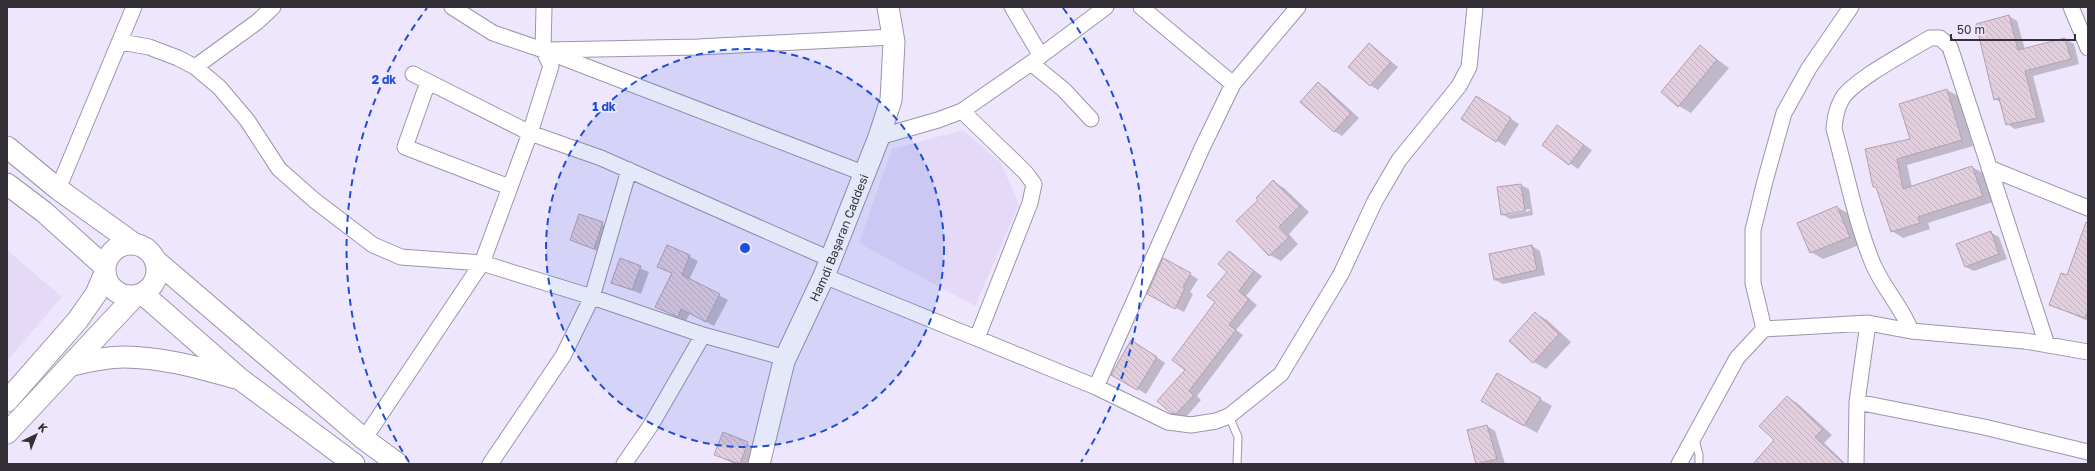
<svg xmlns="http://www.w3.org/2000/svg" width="2095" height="471" viewBox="0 0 2095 471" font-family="'Golos Text',sans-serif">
<defs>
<pattern id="building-back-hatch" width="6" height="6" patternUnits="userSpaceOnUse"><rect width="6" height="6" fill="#e2cedc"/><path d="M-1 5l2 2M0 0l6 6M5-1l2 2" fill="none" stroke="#c2b1be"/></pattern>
</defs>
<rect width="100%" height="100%" fill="#eee6fc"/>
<path fill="#e4daf7" d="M 963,130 L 1001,163 L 1019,205 L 975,306 L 859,243 L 892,149 Z
M 7,250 L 62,297 L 7,361 Z"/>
<path fill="#0003" fill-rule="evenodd" d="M 2009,16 L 2017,21 L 2025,50 L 2065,39 L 2074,44 L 2079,64 L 2033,76 L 2045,122 L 2015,129 L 2007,124 L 2001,103 L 1995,99 Z
M 1369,44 L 1398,67 L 1378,90 L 1370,85 Z
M 1700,47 L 1729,68 L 1691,113 L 1679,106 L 1662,92 Z
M 1318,83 L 1326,88 L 1359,118 L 1342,136 L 1334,131 Z
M 1947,90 L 1958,96 L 1973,146 L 1907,165 L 1912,187 L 1972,167 L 1983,173 L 1993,202 L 1928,223 L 1930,229 L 1903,238 L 1892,231 L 1878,189 L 1874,186 Z
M 1484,102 L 1519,124 L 1505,146 L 1462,119 Z
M 1557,126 L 1592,150 L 1578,169 L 1543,145 Z
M 1273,182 L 1284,188 L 1309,212 L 1289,234 L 1298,244 L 1281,261 L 1270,255 L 1259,200 Z
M 1521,185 L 1529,189 L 1533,215 L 1510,219 L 1502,214 ZM 1530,209 L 1530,211 L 1508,215 L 1508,213 Z
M 1837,207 L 1849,214 L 1862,244 L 1823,259 L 1811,252 Z
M 580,215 L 611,228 L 602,253 L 571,240 Z
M 1990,232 L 1999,237 L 2007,259 L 1974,271 L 1966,267 L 1958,245 Z
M 2088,236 L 2088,321 L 2051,305 L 2068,277 Z
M 668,246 L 698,261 L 689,280 L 728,300 L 714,326 L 690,313 L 686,321 L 656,307 L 673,274 L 659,266 Z
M 1532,246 L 1540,251 L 1545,275 L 1503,284 L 1495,280 Z
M 1229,252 L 1262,276 L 1246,296 L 1257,305 L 1236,330 L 1243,335 L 1197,396 L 1201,400 L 1185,418 L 1180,418 L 1172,412 L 1187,369 L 1228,272 Z
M 1164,259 L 1198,279 L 1190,292 L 1193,294 L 1184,312 L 1156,298 Z
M 620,260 L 649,272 L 641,294 L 612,282 Z
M 1535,313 L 1547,320 L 1571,342 L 1546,369 L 1534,362 Z
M 1140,346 L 1165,363 L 1146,394 L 1113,374 Z
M 1498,374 L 1552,406 L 1537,433 L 1482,401 Z
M 1787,397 L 1797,403 L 1832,435 L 1824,443 L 1846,464 L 1754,464 L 1775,440 Z
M 1487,426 L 1495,431 L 1505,464 L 1477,464 L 1468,431 Z
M 723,433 L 756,448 L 750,464 L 735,464 L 715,455 Z"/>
<path fill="url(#building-back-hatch)" stroke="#b4a0ae" d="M 2009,15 L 2018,50 L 2065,38 L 2071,59 L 2025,71 L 2037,118 L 2006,125 L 1999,98 L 1994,100 L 1976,24 Z
M 1369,43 L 1391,62 L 1370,86 L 1348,67 Z
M 1700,45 L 1717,60 L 1678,107 L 1661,92 Z
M 1318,82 L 1351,113 L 1334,132 L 1300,102 Z
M 1947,89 L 1962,140 L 1897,159 L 1903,189 L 1972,166 L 1983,196 L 1918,217 L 1920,223 L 1891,232 L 1876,187 L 1873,187 L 1865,149 L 1910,139 L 1899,104 Z
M 1476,96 L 1511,118 L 1496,142 L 1461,119 Z
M 1557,125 L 1584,145 L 1569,165 L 1542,145 Z
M 1273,180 L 1300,206 L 1279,227 L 1289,237 L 1269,256 L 1236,221 L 1258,200 L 1256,198 Z
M 1521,184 L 1525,211 L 1501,215 L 1497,187 Z
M 1837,206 L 1850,237 L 1810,253 L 1797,223 Z
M 579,214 L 603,222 L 594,249 L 570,240 Z
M 2086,222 L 2088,223 L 2088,311 L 2085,318 L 2049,305 L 2061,273 L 2067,275 Z
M 1991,231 L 1999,254 L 1965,267 L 1956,244 Z
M 667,245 L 690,255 L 682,275 L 720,294 L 706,322 L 681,309 L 678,317 L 655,307 L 672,273 L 657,267 Z
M 1532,245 L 1537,270 L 1494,280 L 1489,254 Z
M 1229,251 L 1254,271 L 1239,291 L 1249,299 L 1229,325 L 1236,330 L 1189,391 L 1194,395 L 1176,414 L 1171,413 L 1157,401 L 1185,370 L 1172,360 L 1215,302 L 1207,296 L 1227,272 L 1218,264 Z
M 620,258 L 641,266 L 632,290 L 611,283 Z
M 1163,258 L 1191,273 L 1183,287 L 1185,288 L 1175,309 L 1147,294 Z
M 1535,312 L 1559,334 L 1533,363 L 1509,341 Z
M 1131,340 L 1157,357 L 1137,390 L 1111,375 Z
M 1497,373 L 1541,398 L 1524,426 L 1481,401 Z
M 1787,396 L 1823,429 L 1815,437 L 1844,464 L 1753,464 L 1774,440 L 1759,426 Z
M 1487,425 L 1497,459 L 1476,464 L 1467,430 Z
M 723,432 L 748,442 L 740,464 L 714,455 Z"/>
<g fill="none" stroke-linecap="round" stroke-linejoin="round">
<defs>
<path id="lane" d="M 1229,416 L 1238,437 L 1237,464
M 1695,439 L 1699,455 L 1699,464"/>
<path id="street" d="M 452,7 L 493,33 L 543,50 L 863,173
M 1012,7 L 1041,56
M 1141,7 L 1233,84
M 2071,7 L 2088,48
M 121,42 L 149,47 L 178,58 L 195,67 L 219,87 L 247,120 L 279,169 L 314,200 L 373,245 L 401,257 L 482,263 L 592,297 L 703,335 L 786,358
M 550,50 L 698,47 L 893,37
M 1031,63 L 1064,90 L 1091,119
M 195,67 L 257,22 L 273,7
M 413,74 L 530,133 L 601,158 L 830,259
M 428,82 L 405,147 L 509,187
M 962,111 L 1025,172 L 1034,184 L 1030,203 L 977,338
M 879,137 L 938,120 L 962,111 L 1031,63 L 1106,7
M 1989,168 L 2088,208
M 58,189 L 134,7
M 824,276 L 1096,387 L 1168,422 L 1191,425 L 1216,421 L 1229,416 L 1281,374 L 1341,274 L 1375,201 L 1399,160 L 1459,86 L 1469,67 L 1475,7
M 1764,329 L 1753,283 L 1753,230 L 1765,181 L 1784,113 L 1809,68 L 1851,7
M 1911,331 C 1902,307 1883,288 1873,264 C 1856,223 1846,172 1834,129 C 1835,119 1836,109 1842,99 C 1853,80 1909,51 1930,38 L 1940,38 L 1950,47 L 2047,345
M 1096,387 L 1202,148 L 1233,84 L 1298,7
M 1857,402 L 1984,427 L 2088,452
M 364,439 L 482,263 L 530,133 L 551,66 L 543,50 L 544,7
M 490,464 L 563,356 L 592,297 L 629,170
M 624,464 L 651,425 L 703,335
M 1679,464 L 1737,358 L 1764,329 L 1868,323 L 1911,331 L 2025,341 L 2088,352
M 1856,464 L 1857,402 L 1868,323"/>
<g id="secondary">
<path d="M 7,147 L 58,189 L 133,243"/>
<path d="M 7,184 L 44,212 L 104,266"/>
<circle cx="131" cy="270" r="26"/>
<path d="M 155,260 L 364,439 L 398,464"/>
<path d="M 143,294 L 240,379 L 354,464"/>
<path d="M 72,365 C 89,361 106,357 124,357 C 162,357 200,368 236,378"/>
<path d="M 7,401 L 77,321 L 96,294 L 104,275"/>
<path d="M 7,433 L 135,296"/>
<path id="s1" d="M 759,464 L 784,361 L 824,276 L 879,137 L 891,100 L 894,42 L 888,7"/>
</g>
</defs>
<use href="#lane" stroke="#9c95a9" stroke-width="9"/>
<use href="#street" stroke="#9c95a9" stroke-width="17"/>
<use href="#secondary" stroke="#9c95a9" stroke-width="23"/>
<use href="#lane" stroke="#fff" stroke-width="7"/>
<use href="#street" stroke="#fff" stroke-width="15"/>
<use href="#secondary" stroke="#fff" stroke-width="21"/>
</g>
<circle cx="745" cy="248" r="199" fill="#1d4ed8" fill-opacity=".12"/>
<g fill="none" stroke="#1d4ed8" stroke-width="2" stroke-dasharray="7 5">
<circle cx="745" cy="248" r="199"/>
<path d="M409 462A398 398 0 0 1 427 8M1063 8A398 398 0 0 1 1081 462"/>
</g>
<g text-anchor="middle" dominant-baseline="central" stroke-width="3.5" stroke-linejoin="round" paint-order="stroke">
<g font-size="12" fill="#333038" stroke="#eee6fc">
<text stroke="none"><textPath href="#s1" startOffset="241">Hamdi Başaran Caddesi</textPath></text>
</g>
</g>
<circle cx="745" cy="248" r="6" fill="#1d4ed8" stroke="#eee6fc" stroke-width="2"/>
<g font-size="12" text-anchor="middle" font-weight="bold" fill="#1d4ed8" stroke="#eee6fc" stroke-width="3.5" stroke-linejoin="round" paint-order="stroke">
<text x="384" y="84">2 dk</text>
<text x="604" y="111">1 dk</text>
</g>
<rect width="2095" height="471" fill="none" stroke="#333038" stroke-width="16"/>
<g transform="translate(36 435) rotate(43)" stroke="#eee6fc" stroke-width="3" paint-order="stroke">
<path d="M0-3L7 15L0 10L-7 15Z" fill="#333038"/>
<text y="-6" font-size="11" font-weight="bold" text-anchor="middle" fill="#333038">K</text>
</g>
<path d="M1951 34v6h124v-6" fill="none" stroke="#333038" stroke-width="2"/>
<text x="1957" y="34" font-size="12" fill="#333038" stroke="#eee6fc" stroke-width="3" paint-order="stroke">50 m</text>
</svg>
